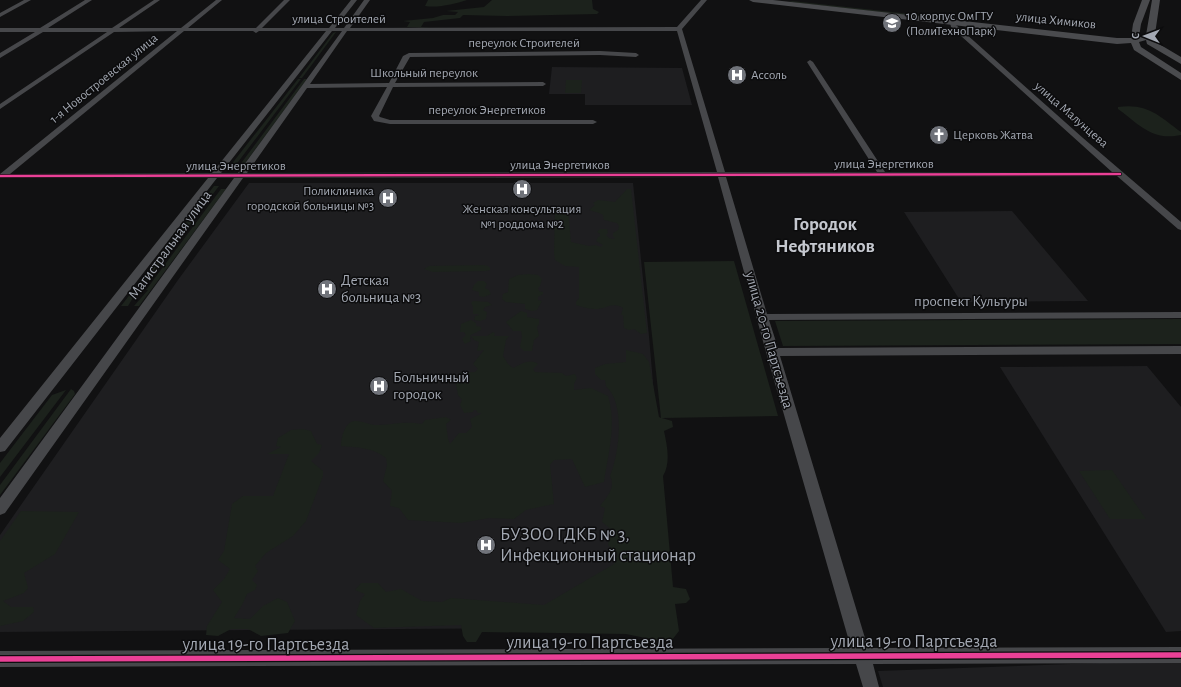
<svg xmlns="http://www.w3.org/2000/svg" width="1181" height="687" viewBox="0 0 1181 687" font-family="'Alegreya Sans',sans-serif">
<rect width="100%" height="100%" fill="#111112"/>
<path fill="#1e1e20" d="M 552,67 L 682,68 L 692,105 L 585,105 L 585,94 L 549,94 Z
M 249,183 L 633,183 L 649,336 L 674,627 L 0,632 L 0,535 L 178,280 Z
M 1012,211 L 1088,301 L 961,302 L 904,212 Z
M 1147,366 L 1181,407 L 1181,631 L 1166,632 L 1000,367 Z
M 1181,660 L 1181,687 L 883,687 L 878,671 Z"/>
<path fill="#1c221c" d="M 428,0 L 467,0 C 454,4 439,8 425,6 Z
M 492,0 L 592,0 L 593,9 L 599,12 L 597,14 L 506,16 L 463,15 L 460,18 L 424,22 L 421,27 L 430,28 L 407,27 L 410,22 L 403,21 L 433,18 L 443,15 L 455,15 L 458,12 L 446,11 L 484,7 Z
M 792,1 L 938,17 L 941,19 L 789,2 Z
M 336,32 L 302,78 L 299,78 L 333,33 Z
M 298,79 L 301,79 L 232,170 L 227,170 Z
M 304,79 L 307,79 L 240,170 L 236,170 Z
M 566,80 L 582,80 L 581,93 L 565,93 Z
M 1118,107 C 1148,103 1159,116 1181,132 L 1181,135 C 1152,141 1140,125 1118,109 Z
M 214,186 L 219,186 L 136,296 L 134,296 L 128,306 L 121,306 Z
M 221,189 L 226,189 L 139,306 L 134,306 L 148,290 L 146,290 Z
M 627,189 L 631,189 L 647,333 L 641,334 L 634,329 L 629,330 L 624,328 L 623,315 L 621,315 L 623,308 C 613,301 606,309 595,309 C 589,309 582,307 576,305 L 576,302 L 579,298 L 579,267 L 565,266 L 555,260 L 554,253 L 555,209 L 559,206 L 568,210 L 571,242 L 589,246 L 595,245 L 601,247 L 603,245 L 596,241 L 598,237 L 600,236 L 600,234 L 597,232 L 600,229 L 607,229 L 608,233 L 606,235 L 609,238 L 613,239 L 615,238 L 613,236 L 613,233 L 618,230 L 619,226 L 617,223 L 604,220 L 603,215 L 599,213 L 589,210 L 595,205 L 593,203 L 598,200 L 615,202 Z
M 734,261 L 778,416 L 662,418 L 672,421 L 673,427 L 664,431 C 667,445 671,463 663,476 L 673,587 L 686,589 L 690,599 L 686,603 L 675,604 L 679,631 L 672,640 L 660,641 L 626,634 L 482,632 L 476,642 L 467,642 L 463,636 L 461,625 L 374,628 L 356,615 L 360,601 L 365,594 L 355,590 L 361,583 L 378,583 L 386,592 L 401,589 L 422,601 L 442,602 L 451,598 L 544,605 L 614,564 L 618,554 L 608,545 L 611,529 L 602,522 L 605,508 L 600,506 C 607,497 616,488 610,476 C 619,453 626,405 606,386 L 605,380 L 601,380 L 595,374 L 595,368 L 605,364 L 626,362 L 626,350 L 643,354 L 649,362 L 659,417 L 661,418 L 644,262 Z
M 483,265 L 488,266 L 490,268 L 490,270 L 486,271 L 433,272 L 424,269 L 429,266 Z
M 529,274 L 538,275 L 542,279 L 540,286 L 538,288 L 539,291 L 543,292 L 543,294 L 538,297 L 538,300 L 542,301 L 537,310 L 532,311 L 525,309 L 525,304 L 506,302 L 502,299 L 503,294 L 508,292 L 509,279 L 518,275 Z
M 478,281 L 484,281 L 487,284 L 485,288 L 489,290 L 491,294 L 484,297 L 479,296 L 479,292 L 472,290 L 474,285 Z
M 473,301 L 488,302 L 492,305 L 485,307 L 483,310 L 487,312 L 486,319 L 480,321 L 474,320 L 475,316 L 479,315 L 478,314 L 473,314 L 473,307 L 471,303 Z
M 521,311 L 527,313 L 527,317 L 539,319 L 539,324 L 537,327 L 539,336 L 534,340 L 532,351 L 524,351 L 520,347 L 522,337 L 521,331 L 513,331 L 506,322 Z
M 1181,319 L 1181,344 L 783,346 L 775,321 Z
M 471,320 L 476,323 L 476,326 L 481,327 L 481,330 L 471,335 L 470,337 L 471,341 L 465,344 L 462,339 L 466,335 L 464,332 L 460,332 L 461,324 Z
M 493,332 L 495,333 L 494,336 L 509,336 L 506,340 L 503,356 L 508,364 L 513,368 C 522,364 529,358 538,364 L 533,369 L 535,372 L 562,373 L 566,376 L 575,374 L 577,378 L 574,384 L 574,390 L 591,388 L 608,396 C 617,425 608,453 604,482 L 585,487 L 572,459 L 554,460 L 550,465 L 554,504 L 526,510 L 514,519 L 489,518 L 461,523 L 408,520 L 399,508 L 390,506 L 392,491 L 383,481 L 387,465 L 386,458 C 374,448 356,447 341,446 C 341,440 342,436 344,431 C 352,412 365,426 379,425 C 394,424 406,421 422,424 L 425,420 L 446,417 L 451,420 L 446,424 L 448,439 L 450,444 L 459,433 L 466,433 L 472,427 L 470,419 L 482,413 L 478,413 L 476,410 L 474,410 L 473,412 L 464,413 L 460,405 L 462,400 L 458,395 L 455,379 L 460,373 L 475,372 L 478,369 L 473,364 L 484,350 L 477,351 L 479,342 L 474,340 L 471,336 L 487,336 Z
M 71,389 L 74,391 L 75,394 L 0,495 L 0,485 Z
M 66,390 L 0,477 L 0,463 L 52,395 Z
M 303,429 L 311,431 L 317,444 L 322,445 L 319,453 L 311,461 L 323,471 L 323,476 L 306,521 L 293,536 L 266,553 L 255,566 L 258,571 L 252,580 L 257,585 L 255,590 L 247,594 L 242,605 L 234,618 L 250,619 L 263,606 L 278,598 L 287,602 L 295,621 L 288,633 L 261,636 L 248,629 L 231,629 L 218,636 L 206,635 L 207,626 L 222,602 L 213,590 L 224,579 L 230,569 L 218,560 L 224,551 L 232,504 L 243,496 L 273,496 L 289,454 L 267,454 L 281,447 L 276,446 L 278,438 L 291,430 Z
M 1112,470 L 1146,519 L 1110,519 L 1079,471 Z
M 21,511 L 79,512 L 55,554 L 24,573 L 28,588 L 24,593 L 3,601 L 11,607 L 33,607 L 34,612 L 23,621 L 0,626 L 0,541 Z"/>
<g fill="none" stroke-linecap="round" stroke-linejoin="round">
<path fill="#46474a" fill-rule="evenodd" d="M 24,0 L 31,0 L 0,17 L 0,13 Z
M 85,0 L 92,0 L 48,28 L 112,28 L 154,0 L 160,0 L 119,28 L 181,28 L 216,0 L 222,0 L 188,28 L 256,28 L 284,0 L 290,0 L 262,28 L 329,28 L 351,0 L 357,0 L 335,28 L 344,28 L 364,0 L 370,0 L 350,28 L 677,27 L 701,0 L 707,0 L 682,29 L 725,172 L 877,172 L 807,62 L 810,60 L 813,62 L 885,172 L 1112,172 L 951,27 L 949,18 L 954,17 L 956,25 L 1083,138 L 1181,222 L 1181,230 L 1178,229 L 1117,176 L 726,177 L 767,314 L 1181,312 L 1181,318 L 769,320 L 778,348 L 1181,346 L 1181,354 L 780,356 L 868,648 L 1181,647 L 1181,663 L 873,664 L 879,687 L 863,687 L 856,664 L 0,667 L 0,651 L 851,648 L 766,352 L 718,177 L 243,178 L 5,513 L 0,515 L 0,498 L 234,178 L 217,178 L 5,451 L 0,452 L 0,438 L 208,178 L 0,178 L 0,174 L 177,31 L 114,32 L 0,109 L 0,104 L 107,32 L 43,32 L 0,58 L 0,53 L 35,32 L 0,32 L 0,28 L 40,28 ZM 184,31 L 253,31 L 256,33 L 259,31 L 326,31 L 212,173 L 10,174 ZM 332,31 L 342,31 L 238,173 L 221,173 ZM 347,31 L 677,31 L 717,172 L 247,173 L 307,88 L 387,87 L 371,116 L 374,121 L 390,124 L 593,124 L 597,122 L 593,120 L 390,120 L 380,117 L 379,116 L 393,87 L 543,86 L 546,84 L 543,82 L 395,83 L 410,57 L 600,55 L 636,57 L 639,55 L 636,53 L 600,51 L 409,53 L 403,56 L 389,83 L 310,84 Z"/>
<path fill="#4a4b4e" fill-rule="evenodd" d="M 749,0 L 773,0 L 1117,38 L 1131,38 L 1133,24 L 1142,0 L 1150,0 L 1141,24 L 1139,37 L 1146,35 L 1152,0 L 1160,0 L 1154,41 L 1181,57 L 1181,64 L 1147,44 L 1146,40 L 1139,42 L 1141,47 L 1181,73 L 1181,80 L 1134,50 L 1131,43 L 1117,44 L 753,2 Z"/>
<defs>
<path id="cycleway-far1" d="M 0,176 L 1120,174"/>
<path id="cycleway" d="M 0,659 L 1181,655"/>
</defs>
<use href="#cycleway-far1" stroke="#0c0c0d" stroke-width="4"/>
<use href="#cycleway" stroke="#0c0c0d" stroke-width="8"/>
<use href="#cycleway-far1" stroke="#ea4096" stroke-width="2.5"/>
<use href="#cycleway" stroke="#ea4096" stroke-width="5.5"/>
</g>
<defs>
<symbol id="university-disc" viewBox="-11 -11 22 22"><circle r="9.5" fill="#70737a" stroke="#0c0c0d"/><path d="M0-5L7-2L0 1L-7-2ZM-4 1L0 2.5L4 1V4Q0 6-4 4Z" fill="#fff"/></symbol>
<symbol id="hospital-disc" viewBox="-11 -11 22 22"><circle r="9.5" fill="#70737a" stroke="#0c0c0d"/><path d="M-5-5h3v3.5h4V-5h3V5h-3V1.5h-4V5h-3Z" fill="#fff"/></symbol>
<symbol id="church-disc" viewBox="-11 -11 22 22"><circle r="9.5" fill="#70737a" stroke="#0c0c0d"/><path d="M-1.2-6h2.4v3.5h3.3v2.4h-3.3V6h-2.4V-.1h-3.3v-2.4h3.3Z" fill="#fff"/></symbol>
</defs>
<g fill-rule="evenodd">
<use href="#university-disc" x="881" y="12" width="22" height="22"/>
<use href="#hospital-disc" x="726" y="64" width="22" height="22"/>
<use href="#church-disc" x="928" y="124" width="22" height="22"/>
<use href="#hospital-disc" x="511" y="178" width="22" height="22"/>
<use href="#hospital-disc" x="377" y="187" width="22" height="22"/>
<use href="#hospital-disc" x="316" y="278" width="22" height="22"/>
<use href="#hospital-disc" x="368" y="375" width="22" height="22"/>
<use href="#hospital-disc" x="475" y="534" width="22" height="22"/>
</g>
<g text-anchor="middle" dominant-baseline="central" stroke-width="3" stroke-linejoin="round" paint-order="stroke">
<g font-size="13" fill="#a3a8b2" stroke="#0c0c0d" text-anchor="start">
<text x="906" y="16">10 корпус ОмГТУ<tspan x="906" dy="15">(ПолиТехноПарк)</tspan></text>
<text x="751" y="75">Ассоль</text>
<text x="953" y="135">Церковь Жатва</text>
<text x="374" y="191" text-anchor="end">Поликлиника<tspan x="374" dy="15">городской больницы №3</tspan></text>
<text x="522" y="209" text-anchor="middle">Женская консультация<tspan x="522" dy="15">№1 роддома №2</tspan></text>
</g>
<g font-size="13" fill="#a3a8b2" stroke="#0c0c0d">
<text x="339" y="19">улица Строителей</text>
<text transform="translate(1056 21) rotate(6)">улица Химиков</text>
<text x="524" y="43">переулок Строителей</text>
<text x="424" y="73">Школьный переулок</text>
<text transform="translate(104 79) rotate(-39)">1-я Новостроевская улица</text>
<text x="487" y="110">переулок Энергетиков</text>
<text transform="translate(1071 115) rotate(41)">улица Малунцева</text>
<text x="884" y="164">улица Энергетиков</text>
<text x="560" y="165">улица Энергетиков</text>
<text x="236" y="166">улица Энергетиков</text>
</g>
<g font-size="15" fill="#a3a8b2" stroke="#0c0c0d">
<text transform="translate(170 245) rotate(-54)">Магистральная улица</text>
<text x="971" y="301">проспект Культуры</text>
<text transform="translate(769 340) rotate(74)">улица 20-го Партсъезда</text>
</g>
<g font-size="15" fill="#a3a8b2" stroke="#0c0c0d" text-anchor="start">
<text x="341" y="280">Детская<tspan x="341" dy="17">больница №3</tspan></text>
<text x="393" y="377">Больничный<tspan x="393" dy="17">городок</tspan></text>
</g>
<g font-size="18" fill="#a3a8b2" stroke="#0c0c0d" text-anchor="start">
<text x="500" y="535">БУЗОО ГДКБ № 3,<tspan x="500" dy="21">Инфекционный стационар</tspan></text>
</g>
<g font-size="18" fill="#a3a8b2" stroke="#0c0c0d">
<text x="914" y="642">улица 19-го Партсъезда</text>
<text x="590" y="643">улица 19-го Партсъезда</text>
<text x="266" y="645">улица 19-го Партсъезда</text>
</g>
<g font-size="19" font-weight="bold" fill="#c4c7ce" stroke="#0c0c0d">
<text x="825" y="224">Городок<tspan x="825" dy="22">Нефтяников</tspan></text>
</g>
</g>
<g transform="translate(1145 36) rotate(271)" stroke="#0c0c0d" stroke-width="3" paint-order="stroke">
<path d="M0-3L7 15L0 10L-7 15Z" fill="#a3a8b2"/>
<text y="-6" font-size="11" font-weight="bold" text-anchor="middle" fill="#a3a8b2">С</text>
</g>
</svg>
